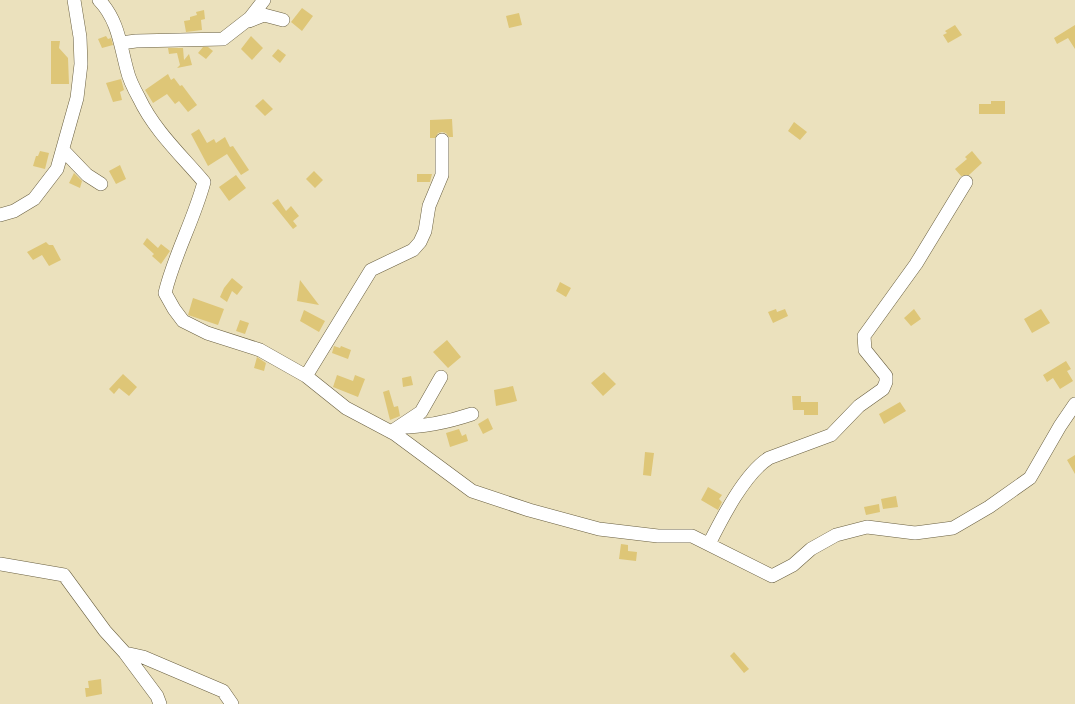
<svg xmlns="http://www.w3.org/2000/svg" width="1075" height="704" viewBox="0 0 1075 704" font-family="'PT Sans Narrow',sans-serif">
<rect width="100%" height="100%" fill="#ebe1bd"/>
<path fill="#dec677" d="M 302,8 L 313,16 L 302,31 L 291,22 Z
M 204,10 L 205,19 L 201,20 L 202,30 L 186,32 L 184,21 L 190,20 L 190,17 L 197,15 L 196,12 Z
M 519,13 L 522,25 L 509,28 L 506,16 Z
M 955,25 L 962,35 L 948,43 L 943,35 L 947,33 L 945,31 Z
M 1075,25 L 1075,49 L 1068,38 L 1057,44 L 1054,38 Z
M 106,36 L 108,39 L 111,38 L 113,45 L 102,48 L 98,39 Z
M 251,36 L 263,48 L 252,60 L 241,49 Z
M 51,41 L 60,41 L 59,48 L 68,58 L 69,84 L 51,84 Z
M 203,47 L 208,47 L 213,51 L 206,59 L 198,53 Z
M 168,48 L 183,48 L 184,60 L 189,54 L 192,65 L 177,68 L 180,65 L 177,53 L 169,54 Z
M 278,49 L 286,55 L 280,63 L 272,56 Z
M 168,74 L 171,80 L 174,78 L 180,86 L 182,85 L 197,105 L 188,112 L 179,101 L 175,104 L 167,94 L 153,103 L 145,90 Z
M 121,79 L 124,90 L 120,92 L 122,100 L 113,102 L 106,83 Z
M 263,99 L 273,109 L 265,116 L 255,106 Z
M 991,101 L 1005,101 L 1005,114 L 979,114 L 979,104 L 991,104 Z
M 452,119 L 453,137 L 449,137 L 446,133 L 442,132 L 438,133 L 435,138 L 430,138 L 430,120 Z
M 794,122 L 807,132 L 800,140 L 788,131 Z
M 199,129 L 207,143 L 214,139 L 216,143 L 225,137 L 230,147 L 233,146 L 249,170 L 241,175 L 227,154 L 208,166 L 191,134 Z
M 40,151 L 49,153 L 45,169 L 33,166 L 36,156 L 38,156 Z
M 972,151 L 982,163 L 969,175 L 961,176 L 955,169 L 967,159 L 965,157 Z
M 120,165 L 126,179 L 116,184 L 109,171 Z
M 314,171 L 323,180 L 315,188 L 306,179 Z
M 74,173 L 82,181 L 80,188 L 69,183 Z
M 417,174 L 432,174 L 430,182 L 417,182 Z
M 236,175 L 246,188 L 229,201 L 219,187 Z
M 278,199 L 286,211 L 291,206 L 299,216 L 293,221 L 297,226 L 293,229 L 272,203 Z
M 147,238 L 158,248 L 161,244 L 170,251 L 161,264 L 152,256 L 154,254 L 143,244 Z
M 46,242 L 49,245 L 53,245 L 61,260 L 49,266 L 42,255 L 33,260 L 27,252 Z
M 232,278 L 243,287 L 237,295 L 232,291 L 227,302 L 220,297 L 224,288 Z
M 300,280 L 319,305 L 297,301 Z
M 560,282 L 571,288 L 566,297 L 556,291 Z
M 193,298 L 224,309 L 218,325 L 188,315 Z
M 776,309 L 777,312 L 785,309 L 788,316 L 773,323 L 768,312 Z
M 914,309 L 921,319 L 911,326 L 904,318 Z
M 1041,309 L 1050,323 L 1032,333 L 1024,319 Z
M 304,310 L 325,321 L 319,332 L 300,321 Z
M 240,320 L 249,323 L 245,334 L 236,331 Z
M 447,340 L 461,357 L 448,368 L 433,352 Z
M 334,346 L 340,348 L 341,346 L 351,350 L 348,359 L 332,353 Z
M 257,357 L 266,363 L 264,371 L 254,368 Z
M 1066,361 L 1071,369 L 1067,371 L 1073,381 L 1060,389 L 1053,378 L 1047,382 L 1043,375 Z
M 604,372 L 616,384 L 603,396 L 591,383 Z
M 123,374 L 137,387 L 129,396 L 119,388 L 114,394 L 109,389 Z
M 337,375 L 353,381 L 355,375 L 365,379 L 358,397 L 333,387 Z
M 411,376 L 413,385 L 403,387 L 402,378 Z
M 513,386 L 517,401 L 496,406 L 494,390 Z
M 389,390 L 394,407 L 398,406 L 400,416 L 390,420 L 383,392 Z
M 792,396 L 801,396 L 801,402 L 818,402 L 818,415 L 804,415 L 804,410 L 793,410 Z
M 900,402 L 906,411 L 884,424 L 879,414 Z
M 488,418 L 493,429 L 483,434 L 478,424 Z
M 459,429 L 462,436 L 466,434 L 468,441 L 450,447 L 446,433 Z
M 645,452 L 654,453 L 651,476 L 643,475 Z
M 1075,455 L 1075,474 L 1067,460 Z
M 708,487 L 722,495 L 719,499 L 722,502 L 718,510 L 701,500 Z
M 896,496 L 898,507 L 883,509 L 881,499 Z
M 879,504 L 880,512 L 866,515 L 864,507 Z
M 621,544 L 628,545 L 628,551 L 637,552 L 636,561 L 619,559 Z
M 734,652 L 749,669 L 744,673 L 730,656 Z
M 101,679 L 102,694 L 86,697 L 85,688 L 89,688 L 88,681 Z"/>
<g fill="none" stroke-linecap="round" stroke-linejoin="round">
<defs>
<path id="minor" d="M 99,0 C 118,20 120,44 127,70 C 129,79 134,89 139,98 C 154,130 181,155 204,182 C 194,220 174,255 165,293 L 174,309 L 183,321 L 207,333 L 260,350 L 306,376 L 346,408 L 395,434 L 472,491 L 529,510 L 599,529 L 658,536 L 692,536 L 772,576 L 793,565 L 811,549 L 836,535 L 867,527 L 915,533 L 953,528 L 989,507 L 1030,478 L 1060,426 L 1075,404
M 249,21 L 264,15 L 283,20
M 121,43 L 136,41 L 223,39 L 250,18 L 264,0
M 63,150 L 87,175 L 101,184
M 0,215 L 14,211 L 34,199 L 57,169 L 77,98 L 81,64 L 80,37 L 74,0
M 306,376 L 371,270 L 413,250 L 420,242 L 425,231 L 429,206 L 442,175 L 442,140
M 400,427 C 426,427 448,422 472,414
M 391,432 L 421,412 L 441,377
M 709,544 C 722,518 745,473 769,458 L 831,435 L 859,406 L 883,389 L 886,382 L 886,376 L 865,350 L 864,336 L 916,264 L 966,182
M 0,564 L 64,575 L 105,631 L 125,653 L 157,696 L 160,704
M 125,653 L 143,657 L 223,691 L 232,704"/>
</defs>
<use href="#minor" stroke="#695f40" stroke-width="14"/>
<use href="#minor" stroke="#fff" stroke-width="13"/>
</g>
</svg>
